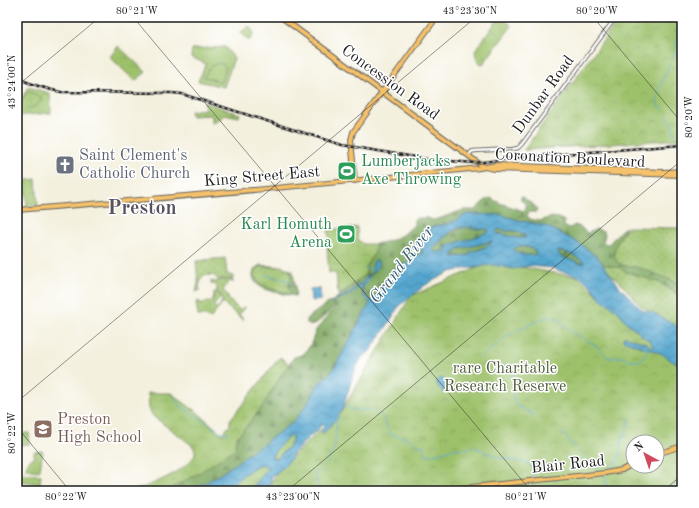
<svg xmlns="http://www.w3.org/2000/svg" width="699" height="508" viewBox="0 0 699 508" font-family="'Old Standard TT',serif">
<defs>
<pattern id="grass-dots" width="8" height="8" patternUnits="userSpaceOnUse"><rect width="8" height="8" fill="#9dc16b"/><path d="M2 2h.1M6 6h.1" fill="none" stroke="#87a55c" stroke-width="1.8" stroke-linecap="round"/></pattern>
<pattern id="forest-firs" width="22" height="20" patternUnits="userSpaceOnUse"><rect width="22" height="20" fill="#7ea75f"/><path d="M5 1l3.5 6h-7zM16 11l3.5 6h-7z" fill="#66874e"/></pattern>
<pattern id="wetland-marsh" width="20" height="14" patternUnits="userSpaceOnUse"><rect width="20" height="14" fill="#9dc16b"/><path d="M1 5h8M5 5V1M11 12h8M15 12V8" fill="none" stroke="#87a55c"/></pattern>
<pattern id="park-crowns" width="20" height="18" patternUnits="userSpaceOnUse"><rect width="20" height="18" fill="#9dc16b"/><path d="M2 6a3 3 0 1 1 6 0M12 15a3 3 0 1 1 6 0" fill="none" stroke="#87a55c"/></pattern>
<pattern id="water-waves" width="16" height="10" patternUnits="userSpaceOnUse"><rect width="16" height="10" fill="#53a5ce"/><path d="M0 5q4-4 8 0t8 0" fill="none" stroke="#4486a6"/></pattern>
</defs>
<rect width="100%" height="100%" fill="#fff"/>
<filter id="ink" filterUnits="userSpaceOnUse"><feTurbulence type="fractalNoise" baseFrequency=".025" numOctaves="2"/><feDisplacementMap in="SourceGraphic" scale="8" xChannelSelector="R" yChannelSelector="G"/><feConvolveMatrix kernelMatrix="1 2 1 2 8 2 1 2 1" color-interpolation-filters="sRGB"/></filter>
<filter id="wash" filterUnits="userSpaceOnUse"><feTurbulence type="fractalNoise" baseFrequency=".012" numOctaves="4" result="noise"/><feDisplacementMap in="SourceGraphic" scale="16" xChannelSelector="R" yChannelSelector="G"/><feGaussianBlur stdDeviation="0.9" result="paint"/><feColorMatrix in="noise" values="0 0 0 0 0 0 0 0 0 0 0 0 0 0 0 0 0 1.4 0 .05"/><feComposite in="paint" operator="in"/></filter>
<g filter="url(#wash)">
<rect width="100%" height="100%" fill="#f4f0de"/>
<path fill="url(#grass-dots)" stroke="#5c6e44" d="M 204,102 L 240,114 L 239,117 L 224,114 C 221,119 218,122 212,123 L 212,115 L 191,116 L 190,111 L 205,109 Z
M 628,227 L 682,228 L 682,332 L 675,330 L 648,310 L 641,306 L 619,281 L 604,268 L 602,260 Z
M 225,258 L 227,274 L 233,276 L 233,279 L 217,279 L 213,275 C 199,276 202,275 199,288 L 200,289 L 200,290 L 197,291 L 197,292 L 196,292 L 198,283 L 196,261 Z
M 221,280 L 233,280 L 233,283 L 232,281 L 229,282 L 223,290 L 228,296 L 228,298 L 231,302 L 240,310 L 244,306 L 245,307 L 239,314 L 244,319 L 243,320 L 223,303 L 222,297 L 217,291 L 217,285 L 211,284 L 211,281 L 217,282 L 217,281 Z
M 214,292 L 217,292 L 222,299 L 220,299 L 214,305 L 215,308 L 216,308 L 221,305 L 221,302 L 222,301 L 221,306 L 210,319 L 206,316 L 198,316 L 196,302 L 199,301 L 199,303 L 211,302 L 214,297 Z
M 17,486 L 22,487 L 40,488 L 65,491 L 25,491 L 17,490 Z"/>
<path fill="url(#forest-firs)" stroke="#4d623e" d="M 521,196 L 536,207 L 537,210 L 536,212 L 529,212 L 527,214 C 528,221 536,220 542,221 C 549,216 557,216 564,221 L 564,225 L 567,228 L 570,228 L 575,225 L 582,228 L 585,232 L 588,233 L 596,229 L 603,231 L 605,234 L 603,242 L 606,244 L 609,244 L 621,230 L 626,227 C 622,235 611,250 615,258 C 616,260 617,262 619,263 C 624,267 633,266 640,268 C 653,273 667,278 680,284 L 682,285 L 682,298 L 661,283 L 627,272 L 620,268 L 603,264 L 599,259 L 587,249 L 575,241 L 552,229 L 542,225 L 518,220 L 502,215 L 471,214 L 465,215 L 457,220 L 447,224 L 434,226 L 425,231 L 421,240 L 422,252 L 422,253 L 413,258 L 411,261 L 402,265 L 394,272 L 380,291 L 376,298 L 372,301 L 333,370 L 328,376 L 318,384 L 315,391 L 305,407 L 293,422 L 267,441 L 267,443 L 206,483 L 190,491 L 166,491 L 171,489 L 235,442 L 238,436 L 262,407 L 281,375 L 289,364 L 294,357 L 301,355 L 310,346 L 316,330 L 334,308 L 335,305 C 328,312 320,323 310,326 L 307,323 L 306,319 L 328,303 L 330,302 L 335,304 L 335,299 L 366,274 L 366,267 L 370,259 L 375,253 L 376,244 L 392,240 L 404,234 L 414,225 L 414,220 L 417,218 L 427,218 L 433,220 L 441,218 L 463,210 L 476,210 C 481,204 484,200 491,198 C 494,201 497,201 500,203 C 508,206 516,208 524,211 L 526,207 L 526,205 L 521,200 Z
M 466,227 L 474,227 L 472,229 L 487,229 L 490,230 C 481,239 466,239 455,243 C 452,244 449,246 446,248 L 447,248 L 446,251 L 435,252 L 433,250 L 433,248 C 445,239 450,230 466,227 Z
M 499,229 L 505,230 L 506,231 C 514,230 522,231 527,238 L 512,237 L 507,235 L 498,234 L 496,232 Z
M 492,240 L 492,242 L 485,247 L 472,252 L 470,255 L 453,257 L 452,256 L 454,253 L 459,249 L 473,246 Z
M 519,246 C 526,247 535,247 536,254 C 529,257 519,254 513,250 L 515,248 Z
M 559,251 L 562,251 L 580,258 L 586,264 L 580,263 L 562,257 L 558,252 Z
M 260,265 L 284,267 L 293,271 L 296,293 L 295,296 C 284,294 254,291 253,276 C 253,274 254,272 254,269 Z"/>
<path fill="url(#wetland-marsh)" stroke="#5c6e44" d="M 281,266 L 289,269 C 292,275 291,279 288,285 L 291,294 C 279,290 253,288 255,271 L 260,267 L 277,267 Z"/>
<path fill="url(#park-crowns)" stroke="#5c6e44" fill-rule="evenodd" d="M 620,17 L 682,17 L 682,139 L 524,150 Z
M 499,18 L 502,18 L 510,24 L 511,27 L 483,64 L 481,64 C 477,61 475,55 475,50 Z
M 118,46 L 146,72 L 135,81 L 110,57 Z
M 225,47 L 234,58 L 224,87 L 198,81 L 206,64 L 191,57 L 192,49 Z
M 28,87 L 50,93 L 51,113 L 17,116 L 17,108 Z
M 36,179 L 38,205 L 27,207 L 25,182 L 27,180 Z
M 357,227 L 358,240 L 363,244 L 376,244 L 375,253 L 370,259 L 366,267 L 366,274 L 350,287 L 338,295 L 336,273 L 329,273 L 327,248 L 330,243 L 328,230 Z
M 491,262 L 578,277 L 639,330 L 682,359 L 682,477 L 672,491 L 265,491 L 282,466 L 342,410 L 411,296 ZM 633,442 L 657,442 L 657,466 L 633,466 Z
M 280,357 L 289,364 L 281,375 L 262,407 L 238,436 L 235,442 L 236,448 L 199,473 L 166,491 L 133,491 C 153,484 183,473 195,455 L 195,451 L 193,446 L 154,417 C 147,410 149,403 148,393 L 171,393 L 191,408 L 196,411 L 222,434 L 230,425 L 230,420 Z
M 290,436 L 292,436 C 294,447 281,451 277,459 L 272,458 C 273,451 284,441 290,436 Z
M 262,464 L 268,468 L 263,476 L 249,491 L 217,491 L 238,479 L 256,466 Z"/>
<path fill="#9dc16b" stroke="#5c6e44" d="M 249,26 L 253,31 L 253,36 L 249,41 L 240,33 Z
M 218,63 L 223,64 L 226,68 L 221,82 L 204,77 C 208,69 210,66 218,63 Z
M 28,91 L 42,98 C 38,107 30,111 20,106 L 26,92 Z
M 29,433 L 30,444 L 17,445 L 17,434 Z
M 42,451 L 43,455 L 42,456 L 40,470 L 39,471 L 26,469 C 27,463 29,459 35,457 L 34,456 L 34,452 Z
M 21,473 L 41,475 L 40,484 L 20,481 Z"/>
<path fill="url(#water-waves)" stroke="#386075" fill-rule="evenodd" d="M 471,214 L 502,215 L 518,220 L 542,225 L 552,229 L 575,241 L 587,249 L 599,259 L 620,287 L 640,308 L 645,311 L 652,312 L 682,329 L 682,365 C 678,363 673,362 670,360 C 666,357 664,354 660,353 C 647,348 635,345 623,340 L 623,338 L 625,336 L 632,339 L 647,343 L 650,347 L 654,347 L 649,340 L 640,335 L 639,332 L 628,324 L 618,311 L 600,298 L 592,287 L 581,277 L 575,275 L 560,271 L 552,268 L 530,266 L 513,269 L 494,265 L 484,266 L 476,268 L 468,268 L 450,272 L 432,281 L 424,286 L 403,303 L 397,309 L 389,323 L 377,341 L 369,352 L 362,357 L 354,372 L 343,408 L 340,414 L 325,432 L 322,433 L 321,431 L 324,426 L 322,424 L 318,430 L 310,436 L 293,454 L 291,459 L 289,460 L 285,466 L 272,476 L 269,486 L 266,488 L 265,485 L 263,485 L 259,491 L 249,491 C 256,484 262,476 268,468 L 262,464 C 246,469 232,489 215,491 C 207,492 198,491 190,491 C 206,483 221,474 235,464 C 246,456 254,449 266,443 L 267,441 L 293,422 L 305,407 L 315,391 L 318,384 L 328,376 L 333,370 L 370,303 L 363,296 L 361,288 L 360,287 L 347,296 L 336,300 L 334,302 L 330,303 L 330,302 L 349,293 L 352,290 L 358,286 L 358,284 L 362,284 L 362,283 C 365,279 367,275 372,273 L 373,264 L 374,261 L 378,261 L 379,266 L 374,271 L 373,274 L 369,276 L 367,282 L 363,287 C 362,294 366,297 371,301 L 374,300 L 384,285 L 392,275 L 394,270 L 396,268 L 398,268 L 411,261 L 409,260 L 409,259 L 413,258 L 422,253 L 422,252 L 421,240 L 423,233 L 425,231 L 434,226 L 447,224 L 457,220 L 465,215 ZM 466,227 L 473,227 L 471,229 L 487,229 L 489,230 L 488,232 L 474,237 L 471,239 C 462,239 453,246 443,247 L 447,248 L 446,251 L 435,252 L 433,250 L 433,248 C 440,242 447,233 456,229 C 459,228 462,228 466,227 ZM 498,229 L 505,230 L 506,231 C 512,230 519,231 525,235 L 524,235 L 526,238 L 518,238 L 502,234 L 498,234 L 496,232 ZM 492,241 L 492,242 C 485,248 478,251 469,252 L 471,254 L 470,255 L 453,257 L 452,256 L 454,253 L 459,249 L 473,246 ZM 519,246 C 526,247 535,247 536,254 C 529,257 519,254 513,250 L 515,248 ZM 558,251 C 564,250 581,259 585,263 L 580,263 L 562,257 L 558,253 ZM 290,436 L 292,436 C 294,447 281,452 277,459 L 272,458 C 272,457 272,456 273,455 C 274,451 286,439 290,436 Z
M 320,288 L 321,300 L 311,301 L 310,289 Z
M 442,378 L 447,383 L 448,388 L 445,393 C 441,390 436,386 436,381 L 438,379 Z"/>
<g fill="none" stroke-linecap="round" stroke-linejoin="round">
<path stroke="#53a5ce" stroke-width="1" d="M 664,109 L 663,108 L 659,107 C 652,97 669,68 673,57 C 679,45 675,30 680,17
M 667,116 L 673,126 L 674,134 L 677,138 L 682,138
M 364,268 L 373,270
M 266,275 L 286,280 L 291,283
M 481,358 L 508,335 L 546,317 L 558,317 C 565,330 576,333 588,341 C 596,345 602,351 608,358 L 622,357 L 631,360 L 640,361 L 647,352 L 647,349
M 496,371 L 503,365 L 507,367 L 512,372 L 514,380 L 512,384 L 514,391 L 513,401 L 515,404 L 535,416
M 171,394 L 180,406 L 196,416 L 220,432 L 229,433
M 344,406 L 355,410 L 375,410 C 382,415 386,422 388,430
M 561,432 L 588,463 L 598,469 L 604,471 L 614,466
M 389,433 C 395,437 402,436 408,439 C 415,443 415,445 423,446 L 425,450
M 425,452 L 426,454 L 431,455 L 452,449 L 477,448 L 497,457 L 526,463 L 533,468 L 534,478
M 612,470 L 618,460 L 621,450 L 621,443 L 625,434 L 630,417
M 534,482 L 537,491
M 265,491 L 266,488
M 312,491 L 313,491
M 316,491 L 319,486 L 316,483 L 315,474 C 327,467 335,452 336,438 C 336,435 335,432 336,429 C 337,424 338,420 339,416
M 607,491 L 605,476 L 607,475"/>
</g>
</g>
<g filter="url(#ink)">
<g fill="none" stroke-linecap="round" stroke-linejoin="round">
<defs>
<path id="minor" d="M 469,156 L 471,152 L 474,151 L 513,149 L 518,148 L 522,144 L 616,17"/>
<path id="major" d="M 281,17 L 481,165 L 485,167 L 495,169 L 682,175
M 355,181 L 351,140 L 353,132 L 437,17
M 17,210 C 171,198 326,184 480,168 L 496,165 L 663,172 L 682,171
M 657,454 L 682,446
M 433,491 L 605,473 L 622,470 L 633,464"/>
</defs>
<use href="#minor" stroke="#686660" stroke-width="4.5"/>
<use href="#major" stroke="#686660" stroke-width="6"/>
<use href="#minor" stroke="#fff" stroke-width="2.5"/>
<use href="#major" stroke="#f5c16b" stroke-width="4"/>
<defs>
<path id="rail" d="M 17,78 C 31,84 45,89 61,92 L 172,93 L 182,94 L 342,145 L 427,159 L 474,163 L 523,157 L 682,145"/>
</defs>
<use href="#rail" stroke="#1c1c1c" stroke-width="2.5"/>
<use href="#rail" stroke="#fff" stroke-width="1" stroke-dasharray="3" stroke-linecap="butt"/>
</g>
</g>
<path fill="none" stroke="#1c1c1c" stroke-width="1" stroke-opacity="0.45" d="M 133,17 L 531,491M 593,17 L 682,123M 17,86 L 100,17M 17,402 L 476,17M 17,427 L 70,491M 287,491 L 682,160M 663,491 L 682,475"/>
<defs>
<symbol id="church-square" viewBox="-11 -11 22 22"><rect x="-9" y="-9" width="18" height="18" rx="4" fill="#6b7280" stroke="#fff"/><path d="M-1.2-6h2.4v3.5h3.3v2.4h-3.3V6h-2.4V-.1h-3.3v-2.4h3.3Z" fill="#fff"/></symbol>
<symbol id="stadium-square" viewBox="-11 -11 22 22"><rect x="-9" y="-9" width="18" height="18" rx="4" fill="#2e9e5b" stroke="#fff"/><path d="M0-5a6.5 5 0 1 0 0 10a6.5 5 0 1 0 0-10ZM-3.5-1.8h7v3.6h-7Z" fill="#fff"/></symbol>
<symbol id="school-square" viewBox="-11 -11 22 22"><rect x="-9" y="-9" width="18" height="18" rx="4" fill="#8d6e63" stroke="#fff"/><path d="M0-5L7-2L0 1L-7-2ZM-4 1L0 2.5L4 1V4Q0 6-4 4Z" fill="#fff"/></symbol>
</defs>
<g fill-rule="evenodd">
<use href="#church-square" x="54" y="154" width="22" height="22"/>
<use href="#stadium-square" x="336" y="160" width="22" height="22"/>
<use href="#stadium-square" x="335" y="223" width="22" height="22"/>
<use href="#school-square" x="32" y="418" width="22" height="22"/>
</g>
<g text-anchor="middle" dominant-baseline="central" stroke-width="3" stroke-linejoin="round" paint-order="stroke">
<g font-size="16" fill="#1c1c1c" stroke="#fff">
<text transform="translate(390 83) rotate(36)">Concession Road</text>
<text transform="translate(544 95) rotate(-54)">Dunbar Road</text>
<text transform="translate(570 159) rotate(3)">Coronation Boulevard</text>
<text transform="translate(262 177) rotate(-5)">King Street East</text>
<text transform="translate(568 465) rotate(-6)">Blair Road</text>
</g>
<g font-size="16" fill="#5b616d" stroke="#fff" text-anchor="start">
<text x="79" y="156">Saint Clement's<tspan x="79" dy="18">Catholic Church</tspan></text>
</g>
<g font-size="16" fill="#27864d" stroke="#fff" text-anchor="start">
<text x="361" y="162">Lumberjacks<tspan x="361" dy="18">Axe Throwing</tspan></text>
<text x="332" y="225" text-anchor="end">Karl Homuth<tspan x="332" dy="18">Arena</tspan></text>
</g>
<g font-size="16" fill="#505e3c" stroke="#fff">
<text x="505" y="369">rare Charitable<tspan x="505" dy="18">Research Reserve</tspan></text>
</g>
<g font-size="16" fill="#785e54" stroke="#fff" text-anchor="start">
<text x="57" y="420">Preston<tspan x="57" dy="18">High School</tspan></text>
</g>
<g font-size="17" font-style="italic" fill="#386075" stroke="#fff">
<text transform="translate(402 265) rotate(-52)">Grand River</text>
</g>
<g font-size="20" font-weight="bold" fill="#58515f" stroke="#fff">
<text x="142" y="209">Preston</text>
</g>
</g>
<rect width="699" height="508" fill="none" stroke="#fff" stroke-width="44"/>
<g transform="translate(645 454) rotate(320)"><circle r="19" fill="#ffffff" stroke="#a4a4a4"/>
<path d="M0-3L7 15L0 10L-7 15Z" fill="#d1495b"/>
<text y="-6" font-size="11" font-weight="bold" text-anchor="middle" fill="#1c1c1c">N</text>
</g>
<rect x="22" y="22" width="655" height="464" fill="none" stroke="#1c1c1c" stroke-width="1.5"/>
<g font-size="10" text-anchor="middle" fill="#1c1c1c">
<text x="137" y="14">80°21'W</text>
<text x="470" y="14">43°23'30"N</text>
<text x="597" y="14">80°20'W</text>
<text transform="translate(11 82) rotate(-90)" y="4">43°24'00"N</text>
<text transform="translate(688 117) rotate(-90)" y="4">80°20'W</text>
<text transform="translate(11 433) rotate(-90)" y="4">80°22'W</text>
<text x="66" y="500">80°22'W</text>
<text x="293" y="500">43°23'00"N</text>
<text x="526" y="500">80°21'W</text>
</g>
</svg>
